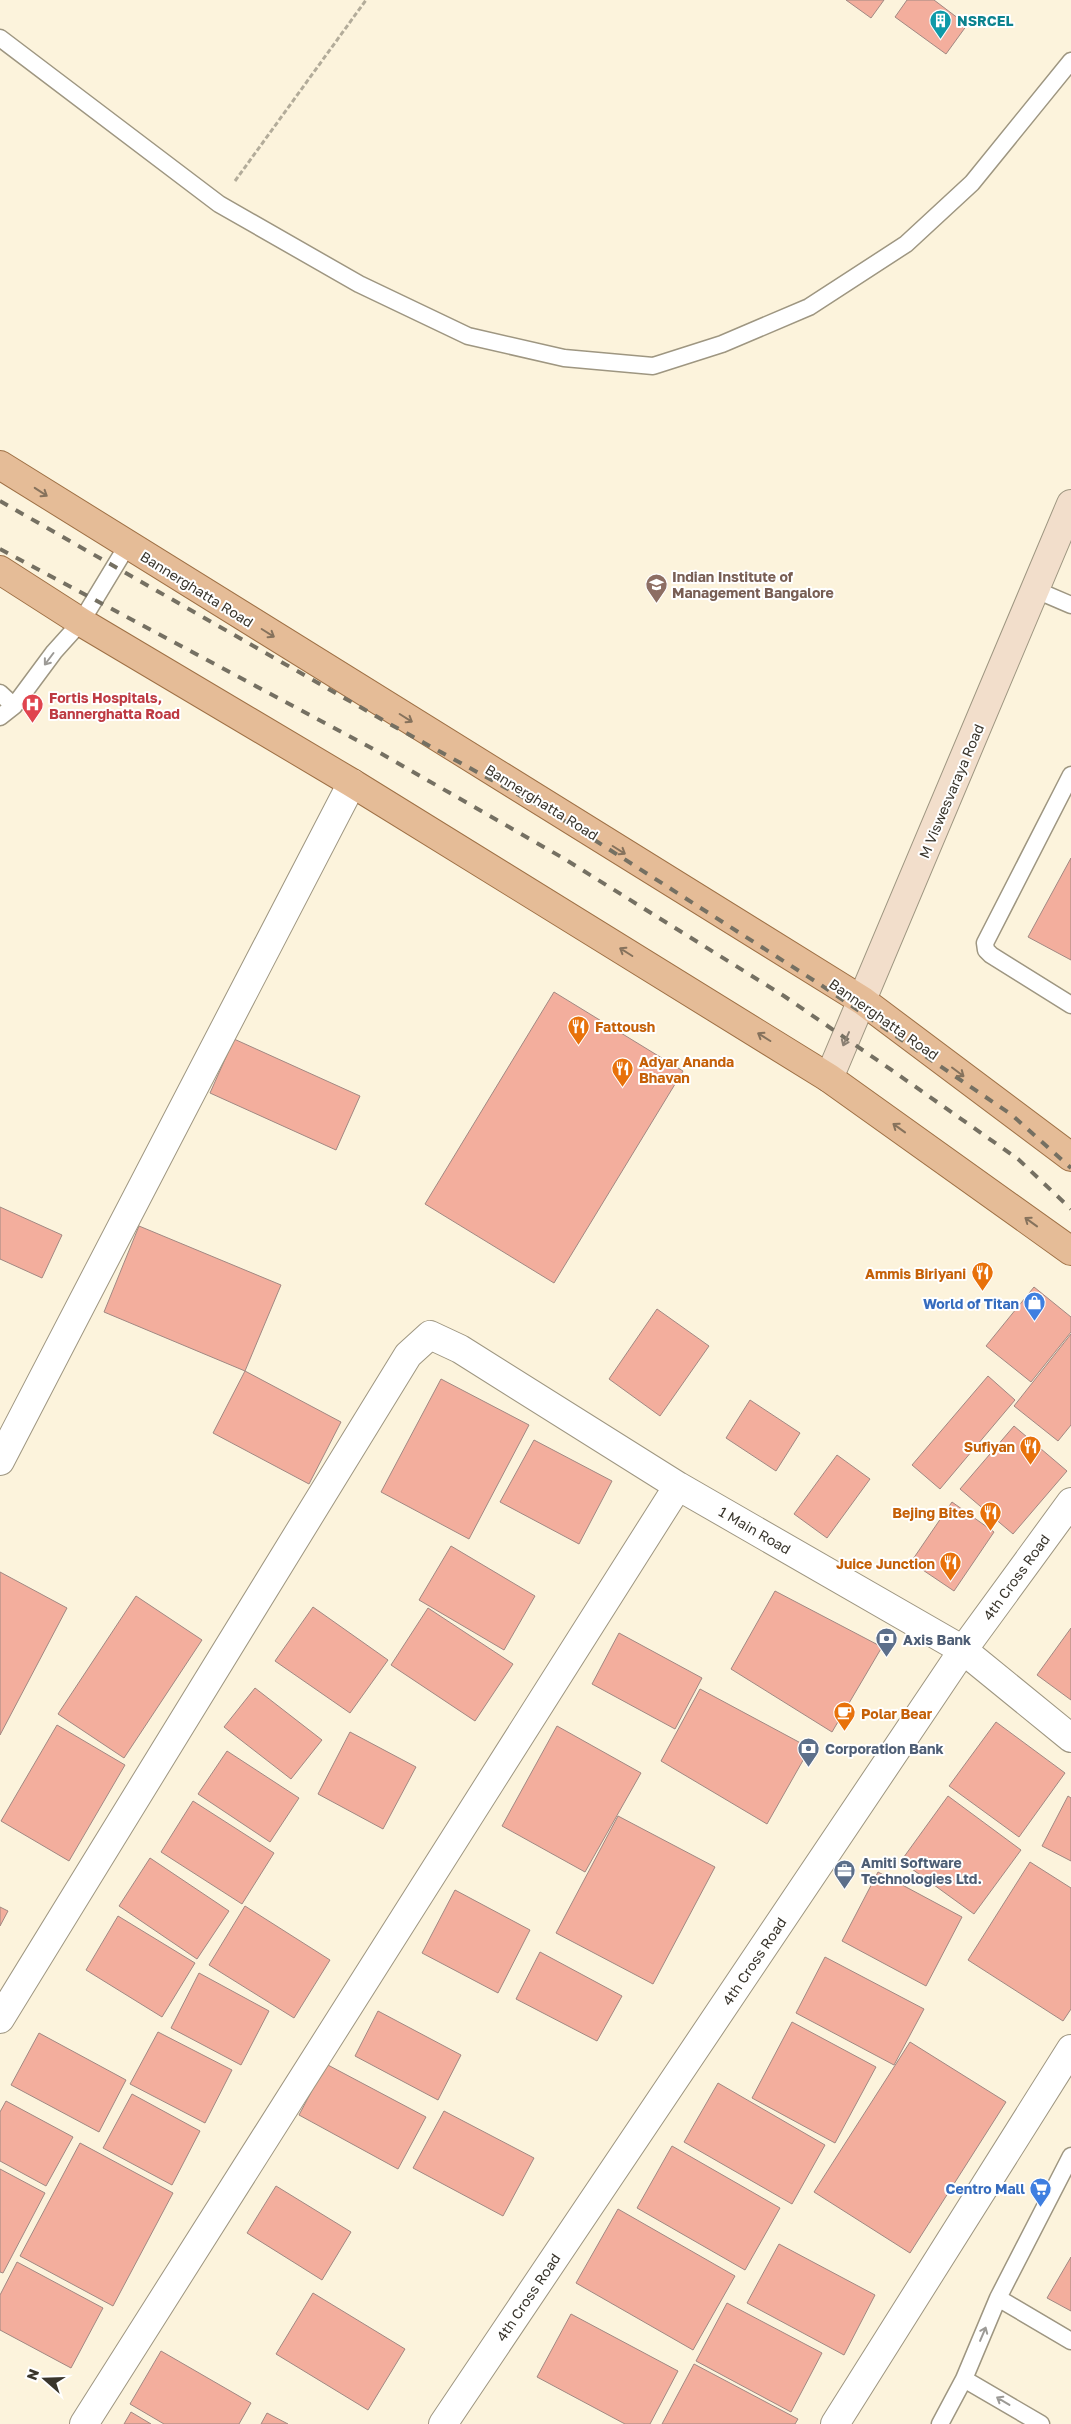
<svg xmlns="http://www.w3.org/2000/svg" width="1071" height="2424" viewBox="0 0 1071 2424" font-family="'Golos Text',sans-serif">
<rect width="100%" height="100%" fill="#fcf3dc"/>
<path fill="#f3ae9d" stroke="#a18882" d="M 846,0 L 884,0 L 871,18 Z
M 907,0 L 934,0 L 967,25 L 946,54 L 895,17 Z
M 1071,858 L 1071,960 L 1028,937 Z
M 554,992 L 683,1071 L 554,1283 L 425,1204 Z
M 234,1039 L 360,1096 L 336,1150 L 210,1093 Z
M 0,1207 L 62,1235 L 42,1278 L 0,1259 Z
M 139,1226 L 281,1285 L 245,1371 L 104,1312 Z
M 1034,1287 L 1071,1317 L 1071,1332 L 1031,1382 L 986,1346 Z
M 657,1309 L 709,1346 L 660,1416 L 609,1379 Z
M 1071,1334 L 1071,1425 L 1058,1441 L 1014,1406 Z
M 245,1371 L 341,1422 L 309,1484 L 213,1433 Z
M 988,1376 L 1015,1400 L 940,1489 L 912,1465 Z
M 441,1379 L 529,1425 L 469,1539 L 381,1492 Z
M 750,1400 L 800,1433 L 776,1471 L 726,1438 Z
M 1014,1426 L 1067,1471 L 1013,1534 L 960,1489 Z
M 534,1440 L 612,1481 L 579,1544 L 500,1502 Z
M 837,1455 L 870,1479 L 827,1538 L 794,1514 Z
M 952,1502 L 994,1532 L 954,1591 L 911,1562 Z
M 451,1546 L 535,1596 L 504,1650 L 419,1600 Z
M 0,1572 L 67,1608 L 0,1735 Z
M 775,1591 L 882,1647 L 832,1732 L 731,1669 Z
M 136,1596 L 202,1640 L 124,1758 L 58,1714 Z
M 313,1607 L 388,1660 L 350,1713 L 275,1661 Z
M 428,1608 L 513,1664 L 475,1721 L 391,1665 Z
M 1071,1628 L 1071,1700 L 1037,1675 Z
M 619,1633 L 702,1678 L 675,1729 L 592,1684 Z
M 255,1688 L 322,1740 L 291,1779 L 224,1727 Z
M 700,1689 L 810,1748 L 767,1824 L 661,1761 Z
M 996,1722 L 1065,1773 L 1019,1837 L 949,1786 Z
M 57,1725 L 125,1765 L 69,1861 L 1,1821 Z
M 557,1726 L 641,1773 L 585,1872 L 502,1826 Z
M 350,1732 L 416,1767 L 383,1829 L 318,1794 Z
M 227,1751 L 299,1798 L 270,1842 L 198,1794 Z
M 948,1796 L 1021,1850 L 974,1914 L 901,1861 Z
M 1068,1796 L 1071,1798 L 1071,1861 L 1042,1846 Z
M 193,1801 L 274,1853 L 242,1904 L 161,1852 Z
M 618,1816 L 715,1867 L 653,1984 L 556,1933 Z
M 150,1858 L 229,1911 L 197,1959 L 119,1906 Z
M 1030,1862 L 1071,1888 L 1071,2009 L 1063,2021 L 968,1960 Z
M 878,1872 L 962,1917 L 926,1986 L 842,1941 Z
M 455,1890 L 530,1930 L 498,1993 L 422,1953 Z
M 245,1906 L 330,1960 L 294,2018 L 209,1965 Z
M 0,1907 L 8,1911 L 0,1926 Z
M 118,1916 L 195,1963 L 162,2017 L 86,1970 Z
M 540,1952 L 622,1996 L 597,2041 L 516,1999 Z
M 825,1957 L 924,2009 L 894,2065 L 796,2013 Z
M 199,1973 L 269,2011 L 241,2065 L 171,2028 Z
M 378,2011 L 461,2055 L 438,2100 L 355,2056 Z
M 792,2022 L 876,2067 L 835,2143 L 752,2098 Z
M 158,2032 L 232,2070 L 205,2123 L 130,2084 Z
M 39,2033 L 126,2080 L 99,2132 L 11,2085 Z
M 910,2042 L 1006,2102 L 910,2253 L 814,2192 Z
M 326,2064 L 426,2117 L 398,2169 L 299,2115 Z
M 718,2083 L 825,2145 L 792,2204 L 684,2142 Z
M 132,2094 L 200,2131 L 172,2185 L 103,2148 Z
M 6,2101 L 73,2137 L 46,2186 L 0,2161 L 0,2112 Z
M 444,2111 L 534,2158 L 503,2216 L 413,2168 Z
M 80,2143 L 173,2193 L 113,2306 L 20,2256 Z
M 672,2146 L 780,2208 L 745,2270 L 637,2208 Z
M 0,2169 L 45,2193 L 3,2273 L 0,2272 Z
M 276,2186 L 351,2232 L 322,2280 L 247,2233 Z
M 618,2209 L 735,2276 L 693,2350 L 576,2283 Z
M 779,2244 L 875,2295 L 844,2355 L 747,2303 Z
M 1071,2257 L 1071,2311 L 1047,2298 Z
M 17,2262 L 103,2308 L 71,2368 L 0,2330 L 0,2295 Z
M 313,2293 L 405,2349 L 368,2410 L 276,2354 Z
M 727,2303 L 822,2353 L 791,2412 L 696,2361 Z
M 571,2314 L 678,2371 L 650,2424 L 625,2424 L 537,2377 Z
M 161,2351 L 251,2403 L 239,2424 L 164,2424 L 130,2404 Z
M 694,2364 L 798,2419 L 795,2424 L 662,2424 Z
M 131,2412 L 151,2424 L 124,2424 Z
M 267,2413 L 288,2424 L 261,2424 Z"/>
<g fill="none" stroke-linecap="round" stroke-linejoin="round">
<defs>
<path id="lane" d="M 0,38 L 219,204 L 359,284 L 468,336 L 564,358 L 653,366 L 722,344 L 809,307 L 906,244 L 972,183 L 1071,61
M 1036,590 L 1071,605
M 0,693 L 14,706
M 0,717 L 14,706 L 54,652 L 81,622 L 127,546
M 1071,775 L 985,943 L 986,950 L 991,955 L 1071,1005
M 998,2298 L 1071,2341
M 964,2379 L 1041,2424
M 940,2424 L 964,2379 L 998,2298 L 1071,2156"/>
<path id="street" d="M 0,1461 L 352,783
M 0,2019 L 408,1355 L 430,1335 L 460,1349 L 678,1486 L 963,1650 L 1071,1738
M 84,2424 L 678,1486
M 443,2424 L 963,1650 L 1071,1502
M 835,2424 L 1071,2049"/>
<path id="secondary" d="M 829,1078 L 1071,504"/>
<path id="primary" d="M 0,465 L 863,1001 L 1071,1157
M 0,570 L 81,622 L 352,783 L 829,1078 L 1071,1251"/>
</defs>
<use href="#lane" stroke="#9e9681" stroke-width="19"/>
<use href="#street" stroke="#9e9681" stroke-width="30"/>
<use href="#secondary" stroke="#9e9681" stroke-width="30"/>
<use href="#primary" stroke="#9e7045" stroke-width="30"/>
<path stroke="#b3ac9a" stroke-width="3" stroke-dasharray="5 2.5" stroke-linecap="butt" d="M 235,181 L 366,0"/>
<use href="#lane" stroke="#fff" stroke-width="16"/>
<use href="#street" stroke="#fff" stroke-width="28"/>
<use href="#secondary" stroke="#f2decb" stroke-width="28"/>
<use href="#primary" stroke="#e5bc97" stroke-width="28"/>
<path stroke="#757062" stroke-width="4" stroke-dasharray="9 9" stroke-linecap="butt" d="M 0,501 L 388,723 L 557,816 L 821,985 L 1012,1115 L 1071,1168
M 0,549 L 375,750 L 563,858 L 784,996 L 893,1071 L 1018,1159 L 1071,1209"/>
</g>
<defs><path id="oneway-shaft" d="M-6 0H5M1.5-3L5.5 0L1.5 3" fill="none" stroke-width="1.6" stroke-linecap="round" stroke-linejoin="round" transform="scale(1.25)"/></defs>
<g stroke="#86725c">
<use href="#oneway-shaft" transform="translate(41 492) rotate(33)"/>
<use href="#oneway-shaft" transform="translate(268 633) rotate(32)"/>
<use href="#oneway-shaft" transform="translate(406 718) rotate(32)"/>
<use href="#oneway-shaft" transform="translate(619 850) rotate(32)"/>
<use href="#oneway-shaft" transform="translate(626 952) rotate(-148)"/>
<use href="#oneway-shaft" transform="translate(764 1037) rotate(-148)"/>
<use href="#oneway-shaft" transform="translate(958 1072) rotate(37)"/>
<use href="#oneway-shaft" transform="translate(899 1128) rotate(-144)"/>
<use href="#oneway-shaft" transform="translate(1031 1222) rotate(-144)"/>
</g>
<g stroke="#9c9a96">
<use href="#oneway-shaft" transform="translate(49 659) rotate(127)"/>
<use href="#oneway-shaft" transform="translate(983 2334) rotate(-67)"/>
<use href="#oneway-shaft" transform="translate(1003 2401) rotate(-149)"/>
</g>
<use stroke="#8c8174" href="#oneway-shaft" transform="translate(846 1039) rotate(114)"/>
<defs>
<symbol id="building-pin" viewBox="-11 -11 22 30"><path d="M0 17L-7.5 6A9.5 9.5 0 1 1 7.5 6Z" fill="#0f9aa8" stroke="#fff"/><path d="M-4-6H4V6H1V3H-1V6H-4ZM-2.5-4.3h1.7v1.8h-1.7ZM.8-4.3h1.7v1.8H.8ZM-2.5-1h1.7V.8h-1.7ZM.8-1h1.7V.8H.8Z" fill="#fff"/></symbol>
<symbol id="university-pin" viewBox="-11 -11 22 30"><path d="M0 17L-7.5 6A9.5 9.5 0 1 1 7.5 6Z" fill="#8d6e63" stroke="#fff"/><path d="M0-5L7-2L0 1L-7-2ZM-4 1L0 2.5L4 1V4Q0 6-4 4Z" fill="#fff"/></symbol>
<symbol id="hospital-pin" viewBox="-11 -11 22 30"><path d="M0 17L-7.5 6A9.5 9.5 0 1 1 7.5 6Z" fill="#e0444e" stroke="#fff"/><path d="M-5-5h3v3.5h4V-5h3V5h-3V1.5h-4V5h-3Z" fill="#fff"/></symbol>
<symbol id="restaurant-pin" viewBox="-11 -11 22 30"><path d="M0 17L-7.5 6A9.5 9.5 0 1 1 7.5 6Z" fill="#e8710a" stroke="#fff"/><path d="M-5-6h1v4h1v-4h1v4h1v-4h1v5L-1.5 .5V6h-2V.5L-5-1ZM5-6V6H3V1.5H1.5Q1.5-4 5-6Z" fill="#fff"/></symbol>
<symbol id="shop-pin" viewBox="-11 -11 22 30"><path d="M0 17L-7.5 6A9.5 9.5 0 1 1 7.5 6Z" fill="#3f7fe0" stroke="#fff"/><path d="M-5-2.5h2.3a2.7 3.5 0 0 1 5.4 0H5L5.5 6h-11ZM-1.5-2.5h3a1.5 2.3 0 0 0-3 0Z" fill="#fff"/></symbol>
<symbol id="bank-pin" viewBox="-11 -11 22 30"><path d="M0 17L-7.5 6A9.5 9.5 0 1 1 7.5 6Z" fill="#5c6f8a" stroke="#fff"/><path d="M-6-4H6V4H-6ZM0-2.3a2.3 2.3 0 1 0 0 4.6a2.3 2.3 0 1 0 0-4.6Z" fill="#fff"/></symbol>
<symbol id="cafe-pin" viewBox="-11 -11 22 30"><path d="M0 17L-7.5 6A9.5 9.5 0 1 1 7.5 6Z" fill="#e8710a" stroke="#fff"/><path d="M-5.5-4.5H6V0H3Q3 3.5 0 3.5H-2.5Q-5.5 3.5-5.5 0ZM3-3.2v2h1.7v-2ZM-6 4.5H4V6H-6Z" fill="#fff"/></symbol>
<symbol id="office-pin" viewBox="-11 -11 22 30"><path d="M0 17L-7.5 6A9.5 9.5 0 1 1 7.5 6Z" fill="#5c6f8a" stroke="#fff"/><path d="M-6-3h4V-5.5h4V-3h4V5H-6ZM-1-4.5V-3h2v-1.5ZM-6 0V1H6V0Z" fill="#fff"/></symbol>
<symbol id="supermarket-pin" viewBox="-11 -11 22 30"><path d="M0 17L-7.5 6A9.5 9.5 0 1 1 7.5 6Z" fill="#3f7fe0" stroke="#fff"/><path d="M-6-5.5h2.5l.6 2H6L4.5 2H-2.5L-4.4-4H-6ZM-1.5 3.2a1.3 1.3 0 1 0 .1 0ZM3 3.2a1.3 1.3 0 1 0 .1 0Z" fill="#fff"/></symbol>
</defs>
<g fill-rule="evenodd">
<use href="#building-pin" x="928" y="8" width="25" height="34"/>
<use href="#university-pin" x="644" y="572" width="25" height="34"/>
<use href="#hospital-pin" x="20" y="692" width="25" height="34"/>
<use href="#restaurant-pin" x="566" y="1014" width="25" height="34"/>
<use href="#restaurant-pin" x="610" y="1056" width="25" height="34"/>
<use href="#restaurant-pin" x="970" y="1260" width="25" height="34"/>
<use href="#shop-pin" x="1022" y="1290" width="25" height="34"/>
<use href="#restaurant-pin" x="1018" y="1434" width="25" height="34"/>
<use href="#restaurant-pin" x="978" y="1500" width="25" height="34"/>
<use href="#restaurant-pin" x="938" y="1550" width="25" height="34"/>
<use href="#bank-pin" x="874" y="1626" width="25" height="34"/>
<use href="#cafe-pin" x="832" y="1700" width="25" height="34"/>
<use href="#bank-pin" x="796" y="1736" width="25" height="34"/>
<use href="#office-pin" x="832" y="1858" width="25" height="34"/>
<use href="#supermarket-pin" x="1028" y="2176" width="25" height="34"/>
</g>
<g text-anchor="middle" dominant-baseline="central" stroke-width="4" stroke-linejoin="round" paint-order="stroke">
<g font-size="14" font-weight="bold" fill="#0d838f" stroke="#fff" text-anchor="start">
<text x="957" y="20">NSRCEL</text>
</g>
<g font-size="14" font-weight="bold" fill="#785e54" stroke="#fff" text-anchor="start">
<text x="672" y="576">Indian Institute of<tspan x="672" dy="16">Management Bangalore</tspan></text>
</g>
<g font-size="14" fill="#39352c" stroke="#fff">
<text transform="translate(197 589) rotate(32)">Bannerghatta Road</text>
<text transform="translate(951 791) rotate(-67)">M Viswesvaraya Road</text>
<text transform="translate(542 802) rotate(32)">Bannerghatta Road</text>
<text transform="translate(884 1019) rotate(35)">Bannerghatta Road</text>
<text transform="translate(755 1530) rotate(30)">1 Main Road</text>
<text transform="translate(1016 1577) rotate(-54)">4th Cross Road</text>
<text transform="translate(754 1961) rotate(-56)">4th Cross Road</text>
<text transform="translate(528 2297) rotate(-56)">4th Cross Road</text>
</g>
<g font-size="14" font-weight="bold" fill="#be3a42" stroke="#fff" text-anchor="start">
<text x="49" y="697">Fortis Hospitals,<tspan x="49" dy="16">Bannerghatta Road</tspan></text>
</g>
<g font-size="14" font-weight="bold" fill="#c56008" stroke="#fff" text-anchor="end">
<text x="595" y="1026" text-anchor="start">Fattoush</text>
<text x="639" y="1061" text-anchor="start">Adyar Ananda<tspan x="639" dy="16">Bhavan</tspan></text>
<text x="966" y="1273">Ammis Biriyani</text>
<text x="1015" y="1446">Sufiyan</text>
<text x="974" y="1512">Bejing Bites</text>
<text x="935" y="1563">Juice Junction</text>
<text x="861" y="1713" text-anchor="start">Polar Bear</text>
</g>
<g font-size="14" font-weight="bold" fill="#366cbe" stroke="#fff" text-anchor="end">
<text x="1019" y="1303">World of Titan</text>
<text x="1025" y="2188">Centro Mall</text>
</g>
<g font-size="14" font-weight="bold" fill="#4e5e75" stroke="#fff" text-anchor="start">
<text x="903" y="1639">Axis Bank</text>
<text x="825" y="1748">Corporation Bank</text>
<text x="861" y="1862">Amiti Software<tspan x="861" dy="16">Technologies Ltd.</tspan></text>
</g>
</g>
<g transform="translate(45 2379) rotate(290)" stroke="#ffffff" stroke-width="4" paint-order="stroke">
<path d="M0-4L9 19L0 12L-9 19Z" fill="#39352c"/>
<text y="-8" font-size="14" font-weight="bold" text-anchor="middle" fill="#39352c">N</text>
</g>
</svg>
